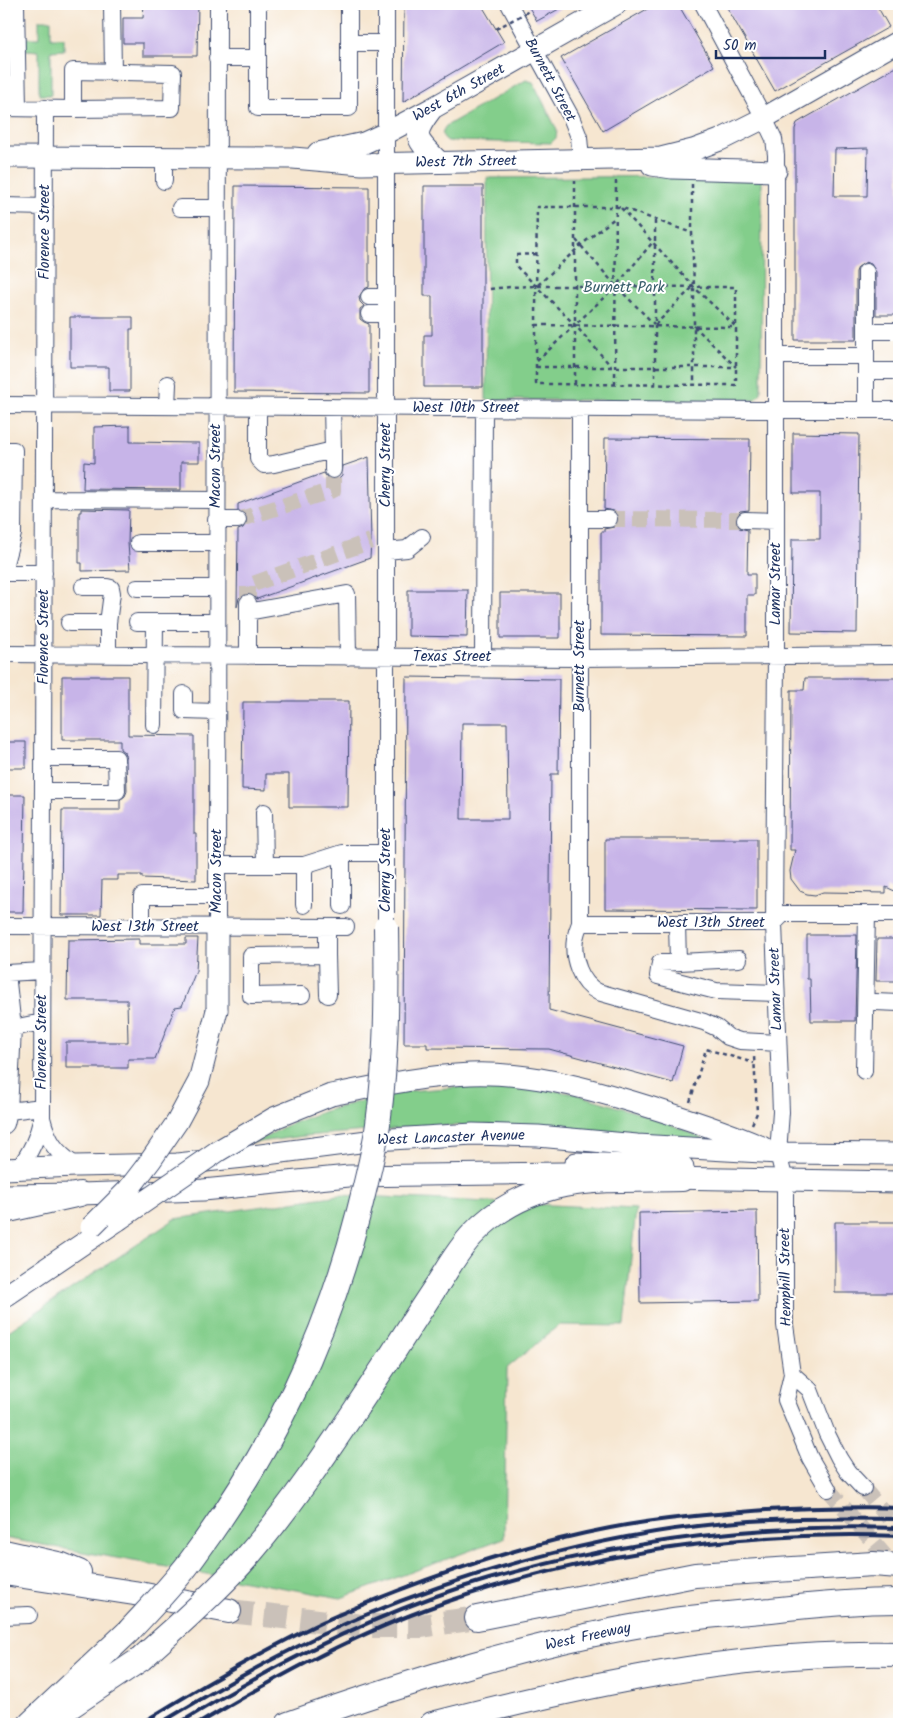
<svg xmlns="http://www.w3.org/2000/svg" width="903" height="1728" viewBox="0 0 903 1728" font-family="Kalam,sans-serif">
<rect width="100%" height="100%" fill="#fff"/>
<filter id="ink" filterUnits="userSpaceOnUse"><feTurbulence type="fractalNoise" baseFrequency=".02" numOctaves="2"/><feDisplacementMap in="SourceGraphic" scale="10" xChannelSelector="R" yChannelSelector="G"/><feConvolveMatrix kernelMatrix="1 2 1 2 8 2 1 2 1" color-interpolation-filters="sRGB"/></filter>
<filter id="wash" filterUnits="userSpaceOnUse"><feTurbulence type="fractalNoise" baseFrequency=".0096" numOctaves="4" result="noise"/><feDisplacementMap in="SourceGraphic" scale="20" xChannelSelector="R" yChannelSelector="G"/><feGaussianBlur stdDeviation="1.12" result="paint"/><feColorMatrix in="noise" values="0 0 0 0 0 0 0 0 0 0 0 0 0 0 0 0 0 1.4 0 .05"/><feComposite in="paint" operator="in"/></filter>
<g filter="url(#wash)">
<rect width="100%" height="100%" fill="#f6e6d0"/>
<path fill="#83ce8b" stroke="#4f7e74" d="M 39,20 L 51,20 L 51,38 L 64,38 L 64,50 L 51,51 L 51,95 L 39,95 L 39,51 L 26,50 L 26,38 L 39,38 Z
M 526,80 L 533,82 L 557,130 L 556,138 L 551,143 L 448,141 C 441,137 441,132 446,126 Z
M 679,176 L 762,178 L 761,393 L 754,400 L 486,400 L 487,178 Z
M 488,1085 L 538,1088 L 576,1094 L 661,1120 L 711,1142 L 496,1125 L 429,1126 L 304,1136 L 252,1143 L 268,1136 L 285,1126 L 325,1111 L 394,1092 Z
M 340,1195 L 636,1209 L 624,1326 L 559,1325 L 507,1368 L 504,1538 L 341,1598 L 4,1538 L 4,1334 L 175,1219 Z"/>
<g id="blocks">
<path fill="#c7b4e8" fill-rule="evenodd" d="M 144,4 L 198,4 L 197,56 L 143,56 L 143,43 L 123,43 L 123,18 L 143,18 Z
M 404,4 L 481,4 L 504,42 L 403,102 Z
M 527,4 L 568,4 L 537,21 Z
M 656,4 L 678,4 L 714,66 L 603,131 L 561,58 Z
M 725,4 L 876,4 L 889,27 L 775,91 Z
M 899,65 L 899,315 L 876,315 L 876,272 L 871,264 L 866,262 L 858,267 L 856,272 L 856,340 L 795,340 L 795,129 L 797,123 L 802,120 ZM 868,148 L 867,196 L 834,196 L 835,149 Z
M 235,186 L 369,187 L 369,287 L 364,289 L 359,297 L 360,302 L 364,306 L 360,309 L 360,319 L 364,322 L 369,324 L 369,393 L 234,392 Z
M 424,186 L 483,186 L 483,387 L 424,387 L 424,335 L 432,335 L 432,296 L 424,296 Z
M 70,317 L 133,317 L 133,329 L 130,329 L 130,391 L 109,391 L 109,367 L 70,367 Z
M 130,426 L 130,442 L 199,443 L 199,462 L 181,462 L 181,490 L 83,489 L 84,462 L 94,463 L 94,427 Z
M 793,433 L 859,434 L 857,633 L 791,632 L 792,539 L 820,539 L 820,493 L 793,493 Z
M 605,438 L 750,439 L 749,510 L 740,511 L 736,515 L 735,520 L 739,528 L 748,530 L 747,574 L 755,574 L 755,595 L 747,595 L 747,636 L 601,635 L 601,532 L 604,532 L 604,529 L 614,527 L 619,519 L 618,514 L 614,511 L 604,509 Z
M 369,457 L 371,541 L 370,558 L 257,599 L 253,594 L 243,594 L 239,598 L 237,607 L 238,530 L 243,528 L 248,520 L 246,515 L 238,510 L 238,504 L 324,473 L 328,479 L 338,479 L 342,475 L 343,466 Z
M 81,509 L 129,510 L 128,543 L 130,570 L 82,571 L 82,563 L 79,563 L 79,512 L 81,512 Z
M 408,590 L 468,590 L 467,637 L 408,636 Z
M 500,593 L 560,593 L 560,638 L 500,638 Z
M 62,676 L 128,676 L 128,735 L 194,736 L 194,834 L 196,834 L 196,880 L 142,878 L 142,875 L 118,875 L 118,880 L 102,880 L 101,915 L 61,915 L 62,810 L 120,810 L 120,800 L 125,796 L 127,791 L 126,758 L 124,752 L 120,749 L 120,740 L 62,740 Z
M 406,677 L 559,679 L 558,774 L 551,774 L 549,1010 L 683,1046 L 673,1083 L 549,1049 L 427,1048 L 427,1044 L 404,1044 ZM 462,723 L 507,723 L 508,819 L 461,819 Z
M 805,678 L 899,678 L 899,893 L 886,887 L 886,893 L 823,892 L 815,895 L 807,894 L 800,891 L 791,879 L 790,871 L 795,850 L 790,850 L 791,690 L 804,690 Z
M 283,701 L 349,701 L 348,807 L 289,807 L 289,774 L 266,774 L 266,790 L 242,789 L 243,702 L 283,702 Z
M 4,742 L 26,742 L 26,768 L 4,768 Z
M 4,795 L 25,795 L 23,912 L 4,912 Z
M 605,839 L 757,839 L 757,910 L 605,909 Z
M 807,935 L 857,935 L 855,1021 L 811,1021 L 810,979 L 807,979 Z
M 186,938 L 198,938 L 196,971 L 182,1006 L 175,1007 L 155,1059 L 128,1059 L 128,1068 L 66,1068 L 66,1042 L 128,1042 L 127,1000 L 67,1000 L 68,940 L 139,939 L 139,944 L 186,944 Z
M 877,939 L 899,939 L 899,981 L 876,981 Z
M 757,1211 L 758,1301 L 640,1303 L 639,1213 Z
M 835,1222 L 899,1222 L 899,1293 L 835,1293 Z"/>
</g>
</g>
<g filter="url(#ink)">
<use href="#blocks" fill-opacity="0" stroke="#3c4a6f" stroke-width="1"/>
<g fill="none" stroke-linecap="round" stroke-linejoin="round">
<path stroke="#cac1b9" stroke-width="16" stroke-dasharray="16 8" stroke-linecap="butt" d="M 4,477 L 4,496
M 609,519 L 745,520
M 238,520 L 333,490 L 333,470
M 248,603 L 248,586 L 371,541
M 863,1488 L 899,1530
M 828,1489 L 896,1569"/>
<path stroke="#cac1b9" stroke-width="24" stroke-dasharray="24 12" stroke-linecap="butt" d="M 229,1611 L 363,1626 L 420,1626 L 477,1618"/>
<defs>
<path id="minor" d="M 16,4 L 18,108
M 112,4 L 113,73
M 349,4 L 349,43 L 386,43
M 509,4 L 571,117 L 579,137 L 581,160
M 703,4 L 764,118 L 774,139 L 776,155 L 776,656 L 774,923 L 781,1112 L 778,1153 L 785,1181 L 785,1325 L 792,1374 L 786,1400 L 810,1458 L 828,1489
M 217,58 L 258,58 L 258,4
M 258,58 L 258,108 L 349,108 L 349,43
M 4,108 L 73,109 L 73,71 L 173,73 L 172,108 L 73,109
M 164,158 L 164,181
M 4,206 L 45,207
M 180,208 L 217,208
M 866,272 L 866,410
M 369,297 L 386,297
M 369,314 L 386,314
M 876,331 L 899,331
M 776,356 L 866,356
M 866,371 L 899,371
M 4,405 L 758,410 L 899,410
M 167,406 L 168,384
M 258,407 L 258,459 L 264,465 L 274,464 L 333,450 L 332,407
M 580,409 L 580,923 C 578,928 576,934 575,939 C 572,958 580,983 598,992 L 704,1022 L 717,1028 L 728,1037 L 740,1041 L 778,1043
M 4,450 L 14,450 L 13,534 L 4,567
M 333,450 L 333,470
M 44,499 L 216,500
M 580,519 L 609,519
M 216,520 L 238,520
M 745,520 L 776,521
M 138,543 L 216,543
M 386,551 L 407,549 L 422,537
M 4,573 L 44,573
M 83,587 L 107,587 L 111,588 L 112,593 L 108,623 L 108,655
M 137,588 L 216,588
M 248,612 L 347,594 L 348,657
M 137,622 L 216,622
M 69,623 L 108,623
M 4,654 L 580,658 L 899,655
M 248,656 L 248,603
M 483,657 L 484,408
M 184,694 L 184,711 L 217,712
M 154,725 L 155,622
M 43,791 L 117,791 L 116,758 L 43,758
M 264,812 L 265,865
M 342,853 L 342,906
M 217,865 L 304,865 L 342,853 L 386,853
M 304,905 L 304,865
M 580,923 L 774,923 L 783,914 L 899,914
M 677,923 L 678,962
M 4,926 L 346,927
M 142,927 L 142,896 L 217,896
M 217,927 L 218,4
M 386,927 L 386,4
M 327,955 L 328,995
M 739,959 L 660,963 L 658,976 L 716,991 L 776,993
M 4,973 L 7,973 L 13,1028 L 4,1028
M 7,973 L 42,971
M 302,995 L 251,996 L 251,956 L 327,955 L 327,927
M 875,1002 L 899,1003
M 864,1071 L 867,914
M 9,1111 L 42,1107
M 42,1118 C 48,1142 56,1152 76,1166
M 4,1126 L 6,1124 L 9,1111 L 13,1028 L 42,1022
M 18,1169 C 31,1152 38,1137 42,1116 L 45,108
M 792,1374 L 810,1390 L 827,1434 L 839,1458 L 848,1472 L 863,1488
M 4,1616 L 29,1615"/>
<path id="major" d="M 431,110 C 410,138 417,139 439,162
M 318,153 L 364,143 L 386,133 L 431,109 L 616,4
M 4,157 L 293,158 L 362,164 L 661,158 L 693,150 L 720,140 L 764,118 L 899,41
M 652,165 L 672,168 L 776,171
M 217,927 L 217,1010
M 331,1095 C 377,1086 423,1076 470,1074 C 526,1072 580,1086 633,1102 C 676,1115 720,1129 762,1147
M 576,1163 L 683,1167
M 4,1169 L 76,1166 L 177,1164 L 244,1157 L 375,1140 L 473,1134 L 538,1136 L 637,1145 L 778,1153 L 899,1154
M 665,1178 L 899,1182
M 4,1195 L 80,1194 L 203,1190 L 349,1176 L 563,1173 L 594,1174
M 4,1297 L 118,1220"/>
<path id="highway" d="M 4,1211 L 80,1194
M 387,1362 C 404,1336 420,1310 437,1285 C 448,1268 458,1250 472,1235 C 496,1209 529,1192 564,1185 C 599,1178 645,1180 682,1179
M 4,1552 L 62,1565 L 79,1572
M 4,1573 L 134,1593 L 229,1611
M 477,1618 L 695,1575 L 873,1564 L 899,1566
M 59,1714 L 141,1659
M 30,1724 L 129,1631
M 288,1724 C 411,1681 537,1641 666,1621 C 701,1616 736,1613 771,1610 C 814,1605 856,1601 899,1601
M 432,1724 C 584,1685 741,1650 899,1654"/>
</defs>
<use href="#minor" stroke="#3c4a6f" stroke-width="18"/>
<use href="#major" stroke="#3c4a6f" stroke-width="23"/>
<use href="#highway" stroke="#3c4a6f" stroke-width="26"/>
<path stroke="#3c4a6f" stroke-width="2.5" stroke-dasharray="4 4" stroke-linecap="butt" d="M 692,184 L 692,233
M 621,208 L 694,287 L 735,326
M 576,240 L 616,286 L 654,324
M 536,254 L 516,255 L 516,266 L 575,325 L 611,366
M 538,285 L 581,245 L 616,217
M 490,289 C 522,285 554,286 586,286 C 636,286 686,287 736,287 L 736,385 L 536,384 C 536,325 536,266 537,207 L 620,207 L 692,233 L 694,287 L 694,385
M 536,325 L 736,327
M 655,325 L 693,287
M 694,326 L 736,367
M 537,361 L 616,286 L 652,243
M 536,367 L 736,367
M 575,384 L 575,181
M 615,384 L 616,181
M 655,385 L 655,221
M 690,1102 L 706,1049 L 754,1063
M 752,1124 L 757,1113 L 754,1056"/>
<use href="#minor" stroke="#fff" stroke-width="16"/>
<use href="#major" stroke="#fff" stroke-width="21"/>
<use href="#highway" stroke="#fff" stroke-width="24"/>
<path stroke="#1b2f5e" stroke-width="4" d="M 140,1724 C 195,1690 250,1658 308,1629 C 337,1614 367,1603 397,1591 C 466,1564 537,1542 610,1528 C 662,1518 714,1514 766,1510 C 811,1508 855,1506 899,1508
M 159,1724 C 225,1684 292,1646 363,1616 C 482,1566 621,1530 750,1521 C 800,1518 850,1518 899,1519
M 178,1724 C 273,1665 381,1610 489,1579 C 624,1540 758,1523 899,1528
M 198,1724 C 270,1681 345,1639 424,1610 C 574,1554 740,1530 899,1536"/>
<defs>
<path id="major-bridge" d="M 118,1220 L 218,1151 L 274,1118 L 331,1095
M 91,1227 L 128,1190 L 151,1160 L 177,1122 L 199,1081 L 217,1010"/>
<path id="highway-bridge" d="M 129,1631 C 152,1606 176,1582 195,1555 C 273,1449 327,1338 359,1211 C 366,1182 374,1153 378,1124 C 387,1058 387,993 386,927
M 141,1659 C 175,1628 209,1599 240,1565 C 296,1502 341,1431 387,1362"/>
</defs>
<use href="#major-bridge" stroke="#3c4a6f" stroke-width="23" stroke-linecap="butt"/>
<use href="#highway-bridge" stroke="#3c4a6f" stroke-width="26" stroke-linecap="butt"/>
<path stroke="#3c4a6f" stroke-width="2.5" stroke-dasharray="4 4" stroke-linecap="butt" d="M 496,29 L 531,10"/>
<use href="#major-bridge" stroke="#fff" stroke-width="21"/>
<use href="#highway-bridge" stroke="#fff" stroke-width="24"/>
</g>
</g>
<g text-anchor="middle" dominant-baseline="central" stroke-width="4" stroke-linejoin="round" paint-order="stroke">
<g font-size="15" fill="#1b2f5e" stroke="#fff">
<text transform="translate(550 80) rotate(62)">Burnett Street</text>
<text transform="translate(459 93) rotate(-29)">West 6th Street</text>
<text transform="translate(466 162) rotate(-1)">West 7th Street</text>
<text transform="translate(45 232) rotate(-90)">Florence Street</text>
<text x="466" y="408">West 10th Street</text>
<text transform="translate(386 465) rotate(-90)">Cherry Street</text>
<text transform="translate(216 466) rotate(-90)">Macon Street</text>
<text transform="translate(776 584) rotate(-90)">Lamar Street</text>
<text transform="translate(44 637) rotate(-90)">Florence Street</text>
<text x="452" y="657">Texas Street</text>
<text transform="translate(580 666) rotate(-90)">Burnett Street</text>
<text transform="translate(386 870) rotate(-90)">Cherry Street</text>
<text transform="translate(217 871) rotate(-90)">Macon Street</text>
<text x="711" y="923">West 13th Street</text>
<text x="145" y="927">West 13th Street</text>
<text transform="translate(776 989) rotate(-92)">Lamar Street</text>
<text transform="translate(42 1042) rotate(-90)">Florence Street</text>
<text transform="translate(451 1138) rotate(-2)">West Lancaster Avenue</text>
<text transform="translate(786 1277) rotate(-91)">Hemphill Street</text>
<text transform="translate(588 1637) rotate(-12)">West Freeway</text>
</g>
<g font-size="15" fill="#3a5f6c" stroke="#fff">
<text x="624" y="288">Burnett Park</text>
</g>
</g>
<rect width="903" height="1728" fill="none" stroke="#fff" stroke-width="20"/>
<path d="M716 50v8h109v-8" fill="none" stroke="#1b2f5e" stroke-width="2.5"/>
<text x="723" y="50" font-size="15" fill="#1b2f5e" stroke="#ffffff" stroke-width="4" paint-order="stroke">50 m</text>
</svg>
